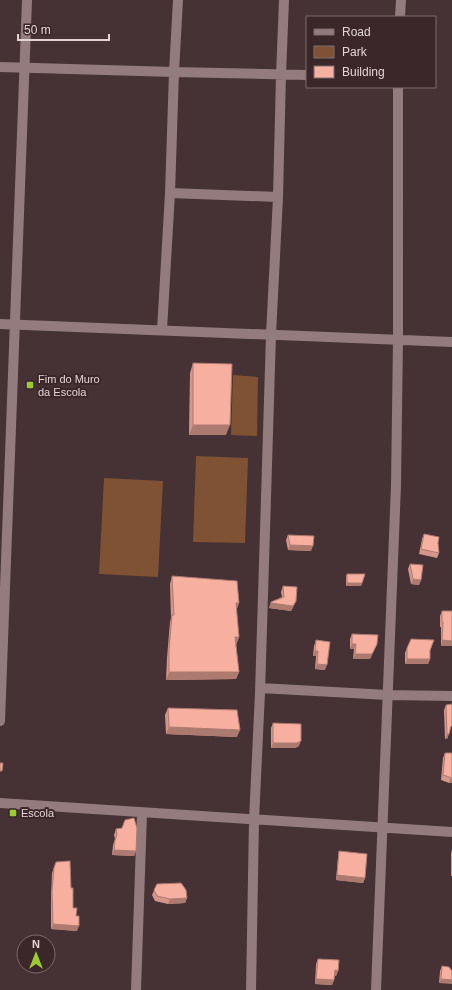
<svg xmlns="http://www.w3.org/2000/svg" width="452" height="990" viewBox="0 0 452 990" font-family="Arial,sans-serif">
<rect width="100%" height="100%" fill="#463134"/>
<path fill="#7e5233" d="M 233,375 L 258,377 L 257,436 L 231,435 Z
M 196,456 L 248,458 L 245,543 L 193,542 Z
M 104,478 L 163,481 L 158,577 L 99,574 Z"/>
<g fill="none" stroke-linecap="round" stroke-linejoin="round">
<path stroke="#947b7e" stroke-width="10" d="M 400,17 L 401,0
M 0,67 L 174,72 L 307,75
M 170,193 L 278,197
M 0,324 L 452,342
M 162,330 L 170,193 L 174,72 L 178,0
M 260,688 L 388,695 L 452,696
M 0,803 L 452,832
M 136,990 L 142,813
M 251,990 L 254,820 L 260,693 L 271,335 L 278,197 L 281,75 L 284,0
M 376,990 L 396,485 L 398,340 L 398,87"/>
<path stroke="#947b7e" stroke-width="10" d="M 0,721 L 27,0"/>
</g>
<path fill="#d4968a" d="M 193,363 L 226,435 L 189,435 L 190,373 Z
M 424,534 L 439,553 L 437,558 L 419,554 L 422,539 Z
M 288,535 L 311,551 L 288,550 L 286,540 Z
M 410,564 L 421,580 L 419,585 L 411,584 L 408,569 Z
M 347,574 L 365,574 L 361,586 L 346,586 L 346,576 Z
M 172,576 L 239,603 L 236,611 L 239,637 L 236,645 L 239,672 L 236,679 L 166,680 L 167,658 L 170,622 L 171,618 L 170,584 Z
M 283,586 L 296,601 L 291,611 L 269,608 L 271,602 L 282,597 L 281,592 Z
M 442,611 L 452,646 L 441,646 L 441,627 L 440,627 L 440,616 Z
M 352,634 L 377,644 L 370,659 L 353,659 L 354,649 L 350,649 L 350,639 Z
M 316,640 L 325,670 L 315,669 L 316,656 L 313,656 L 314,646 Z
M 432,646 L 430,651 L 430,659 L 428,664 L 405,664 L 405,653 L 407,648 Z
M 446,705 L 450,731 L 447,739 L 445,739 L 444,710 Z
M 168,708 L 237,737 L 166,734 L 165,715 Z
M 273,723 L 299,746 L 295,748 L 271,748 L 271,728 Z
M 445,753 L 452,753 L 452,783 L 449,783 L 441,780 L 443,758 Z
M 116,829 L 136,851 L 134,856 L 112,855 L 113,845 L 115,839 L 114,835 Z
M 452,849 L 452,876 L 451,876 L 451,853 Z
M 339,851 L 365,878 L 363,883 L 336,880 L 338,857 Z
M 56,862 L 71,888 L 73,908 L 76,916 L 77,931 L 51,929 L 51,896 L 52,873 Z
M 157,884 L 187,898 L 185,903 L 168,904 L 155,901 L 152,895 Z
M 318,959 L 338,971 L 336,976 L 334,976 L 334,980 L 332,985 L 315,984 L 316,964 Z
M 442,966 L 452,971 L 439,983 L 440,971 Z"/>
<path fill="#ad7a70" d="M 193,425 L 230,425 L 226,435 L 189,435 Z
M 290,545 L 313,546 L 311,551 L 288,550 Z
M 413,579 L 421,580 L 419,585 L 411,584 Z
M 347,583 L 362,583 L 361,586 L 346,586 Z
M 296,601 L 291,611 L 269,608 L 271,603 Z
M 236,603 L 239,603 L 236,611 Z
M 235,637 L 239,637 L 236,645 Z
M 442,640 L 452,641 L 452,646 L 441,646 Z
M 352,644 L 356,644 L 354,649 L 350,649 Z
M 377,644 L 370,659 L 353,659 L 355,654 Z
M 315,651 L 318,651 L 316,656 L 313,656 Z
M 407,659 L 430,659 L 428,664 L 405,664 Z
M 317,664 L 327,665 L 325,670 L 315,669 Z
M 169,672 L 239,672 L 236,679 L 166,680 Z
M 169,727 L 240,730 L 237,737 L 166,734 Z
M 447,734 L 449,734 L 447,739 L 445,739 Z
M 301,741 L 299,746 L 295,748 L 271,748 L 273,743 Z
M 451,778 L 452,778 L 452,783 L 449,783 Z
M 114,850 L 136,851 L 134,856 L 112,855 Z
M 337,875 L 365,878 L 363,883 L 336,880 Z
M 187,898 L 185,903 L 168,904 L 170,899 Z
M 53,924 L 79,926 L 77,931 L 51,929 Z
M 335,970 L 338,971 L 336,976 L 333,975 Z
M 316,979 L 334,980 L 332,985 L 315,984 Z
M 441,979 L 452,980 L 452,984 L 439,983 Z"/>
<path fill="#f7afa0" stroke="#ad7a70" d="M 193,363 L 232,364 L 230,425 L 193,425 Z
M 424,534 L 439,537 L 438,543 L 439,553 L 421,549 Z
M 288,535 L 314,536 L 313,546 L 290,545 Z
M 410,564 L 423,565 L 421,580 L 413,579 Z
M 347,574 L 365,574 L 362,583 L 347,583 Z
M 172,576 L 237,581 L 239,603 L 236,603 L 239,637 L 235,637 L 239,672 L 169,672 L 169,650 L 172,615 L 174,615 Z
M 283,586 L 297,587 L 296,601 L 293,606 L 271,603 L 271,602 L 284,597 Z
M 442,611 L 452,611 L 452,641 L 442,640 L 443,622 L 442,622 Z
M 352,634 L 378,635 L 377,644 L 372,654 L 355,654 L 356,644 L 352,644 Z
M 411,639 L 434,640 L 430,650 L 430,659 L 407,659 L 407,648 Z
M 316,640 L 330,642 L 327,665 L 317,664 L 318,651 L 315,651 Z
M 452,704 L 452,726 L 451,726 L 449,734 L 447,734 L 446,705 Z
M 168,708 L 237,710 L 240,730 L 169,727 Z
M 273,723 L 301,724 L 301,741 L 297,743 L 273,743 Z
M 445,753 L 452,753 L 452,778 L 443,775 Z
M 0,763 L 3,763 L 2,771 L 0,771 Z
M 134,818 L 137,828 L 136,851 L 114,850 L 115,840 L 117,835 L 116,829 L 122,828 L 125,820 Z
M 339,851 L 367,854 L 365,878 L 337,875 Z
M 70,861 L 71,888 L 73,888 L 73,908 L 77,908 L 76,916 L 79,916 L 79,926 L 53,924 L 52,891 L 54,868 L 56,862 Z
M 181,883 L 186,890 L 187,898 L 170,899 L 157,896 L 154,890 L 157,884 Z
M 318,959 L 339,960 L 338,971 L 335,970 L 334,980 L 316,979 Z
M 442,966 L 449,967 L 452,971 L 452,980 L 441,979 Z"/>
<g fill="#9bcb33" stroke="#3b272a" stroke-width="1.5">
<rect x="26" y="381" width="8" height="8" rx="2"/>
<rect x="9" y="809" width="8" height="8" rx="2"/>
</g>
<g text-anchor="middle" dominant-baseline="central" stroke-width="4" stroke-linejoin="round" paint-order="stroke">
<g font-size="11" fill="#e2d4d6" stroke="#3b272a" text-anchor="start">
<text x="38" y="379">Fim do Muro<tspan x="38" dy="13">da Escola</tspan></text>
<text x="21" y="813">Escola</text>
</g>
</g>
<rect x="306" y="16" width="130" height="72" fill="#3b272a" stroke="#7e6c6f"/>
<rect x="314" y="29" width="20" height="6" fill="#947b7e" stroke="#7e6c6f"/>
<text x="342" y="36" font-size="12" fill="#e2d4d6">Road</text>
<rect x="314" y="46" width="20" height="12" fill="#7e5233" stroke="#7e6c6f"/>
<text x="342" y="56" font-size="12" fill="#e2d4d6">Park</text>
<rect x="314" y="66" width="20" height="12" fill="#f7afa0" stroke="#7e6c6f"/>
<text x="342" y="76" font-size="12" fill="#e2d4d6">Building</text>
<g transform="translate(36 954)"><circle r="19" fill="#3b272a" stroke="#7e6c6f"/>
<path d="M0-3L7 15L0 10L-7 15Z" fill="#9bcb33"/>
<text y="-6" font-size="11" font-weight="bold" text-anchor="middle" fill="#e2d4d6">N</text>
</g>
<path d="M18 34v6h91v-6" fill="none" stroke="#e2d4d6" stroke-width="2"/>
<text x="24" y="34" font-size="12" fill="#e2d4d6" stroke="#3b272a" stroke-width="3" paint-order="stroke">50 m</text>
</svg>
